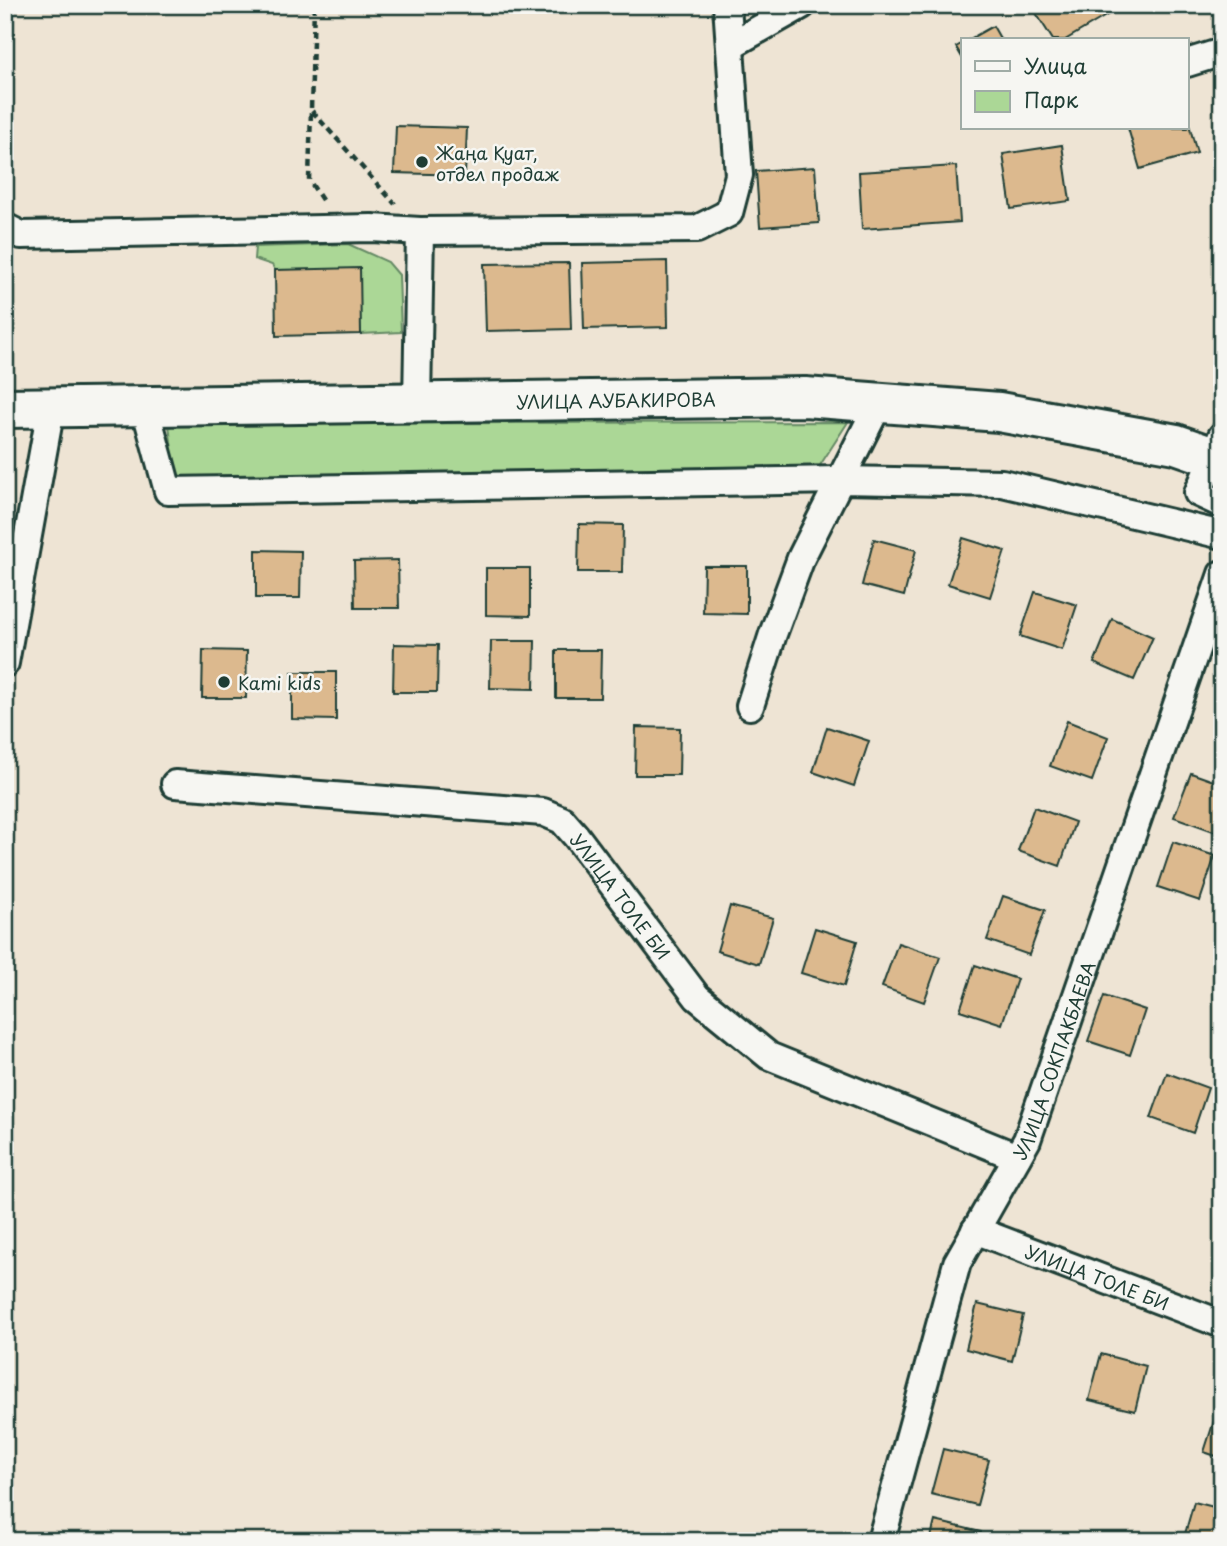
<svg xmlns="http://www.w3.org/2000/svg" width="1227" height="1546" viewBox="0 0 1227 1546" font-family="'Playpen Sans',sans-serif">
<rect width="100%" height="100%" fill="#eee4d4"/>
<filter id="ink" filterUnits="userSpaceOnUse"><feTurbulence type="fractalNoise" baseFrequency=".0143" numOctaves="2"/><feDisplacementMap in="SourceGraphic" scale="14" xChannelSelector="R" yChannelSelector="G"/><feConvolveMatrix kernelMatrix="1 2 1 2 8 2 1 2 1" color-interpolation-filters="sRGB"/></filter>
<g filter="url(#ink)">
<path fill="#abd796" stroke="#658a65" stroke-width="2" d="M 348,244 L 388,262 L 399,275 L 401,332 L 361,334 L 275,270 L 272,265 L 254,259 L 255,247 Z
M 848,422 L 815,473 L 175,478 L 169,424 Z"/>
<path fill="#dcb98e" stroke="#1f3d34" stroke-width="2" d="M 921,5 L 940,5 L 926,13 Z
M 1048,5 L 1110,5 L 1114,11 L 1065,40 L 1053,40 L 1036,13 Z
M 1167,5 L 1184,5 L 1170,12 Z
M 993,26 L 1001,40 L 968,40 Z
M 963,43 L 963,59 L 956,47 Z
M 1187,117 L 1197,153 L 1140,169 L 1128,128 L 1187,128 Z
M 396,126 L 467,128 L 465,175 L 394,173 Z
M 1062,145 L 1070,201 L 1011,209 L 1003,154 Z
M 956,166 L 960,222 L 862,229 L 859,172 Z
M 815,167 L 819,223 L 760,227 L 756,171 Z
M 667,261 L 668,327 L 584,329 L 582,263 Z
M 569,263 L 571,329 L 486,331 L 484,264 Z
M 360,268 L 361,334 L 276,336 L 275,270 Z
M 579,524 L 623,525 L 622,572 L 578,572 Z
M 963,538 L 1005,551 L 990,597 L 948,584 Z
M 874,539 L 916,550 L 904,596 L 862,585 Z
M 256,550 L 301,551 L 300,598 L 256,598 Z
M 398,560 L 399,608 L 355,608 L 354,561 Z
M 704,566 L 747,566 L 747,614 L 703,613 Z
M 486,568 L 530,568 L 530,616 L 486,615 Z
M 1035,592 L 1077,605 L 1062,650 L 1020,636 Z
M 1112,619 L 1153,637 L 1134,680 L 1094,663 Z
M 491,641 L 535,641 L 534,689 L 490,688 Z
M 394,644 L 438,645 L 437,692 L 393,692 Z
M 203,650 L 247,651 L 246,698 L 202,698 Z
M 556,650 L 601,650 L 600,698 L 556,698 Z
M 292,672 L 336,672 L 336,720 L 292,719 Z
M 1067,721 L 1108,737 L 1092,781 L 1050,766 Z
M 636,727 L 680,728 L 679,775 L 635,775 Z
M 827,727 L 869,741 L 854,786 L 813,772 Z
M 1191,773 L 1222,784 L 1222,817 L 1216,832 L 1174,817 Z
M 1034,807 L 1075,822 L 1060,866 L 1018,851 Z
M 1173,842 L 1215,856 L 1200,901 L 1158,887 Z
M 1003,896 L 1045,910 L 1029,955 L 987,940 Z
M 730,906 L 773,918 L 759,964 L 717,951 Z
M 815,928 L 857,941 L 844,986 L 801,973 Z
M 898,943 L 940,957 L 924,1002 L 882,987 Z
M 975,965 L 1017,979 L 1002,1024 L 960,1010 Z
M 1104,996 L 1145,1010 L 1130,1055 L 1088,1041 Z
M 1167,1073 L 1208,1088 L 1193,1133 L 1151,1118 Z
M 977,1304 L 1023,1315 L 1012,1361 L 966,1349 Z
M 1101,1354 L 1146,1366 L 1135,1411 L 1089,1400 Z
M 1221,1399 L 1222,1399 L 1222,1458 L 1204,1452 Z
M 943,1449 L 989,1460 L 977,1505 L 931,1494 Z
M 1194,1502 L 1222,1509 L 1222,1541 L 1183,1541 Z
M 935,1521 L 981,1532 L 979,1541 L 930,1541 Z"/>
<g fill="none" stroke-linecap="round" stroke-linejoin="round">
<defs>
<g id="minor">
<path d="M 731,45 L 802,5"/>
<path d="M 1187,63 L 1222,52"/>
<path d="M 5,227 L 21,235 L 372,228 L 420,231 L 697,229 L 729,213 L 739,175 L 727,5"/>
<path d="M 417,403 L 420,231"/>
<path d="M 145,407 L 168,491 L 840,480 L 1002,483 L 1222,535"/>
<path d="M 1222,436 L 1198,493 L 1222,504"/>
<path d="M 5,663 L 51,408"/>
<path d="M 750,706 L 773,634 L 801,558 L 879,403"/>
<path id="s1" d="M 175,784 L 543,812 L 562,820 L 576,836 L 697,997 L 769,1056 L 1017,1157"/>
<path id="s2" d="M 975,1230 L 1222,1324"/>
<path id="s3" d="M 881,1541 L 957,1263 L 1027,1140 L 1222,574"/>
</g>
<g id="secondary">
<path id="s4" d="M 5,408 L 805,397 L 999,412 L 1176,444 L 1222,460"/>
</g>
</defs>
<use href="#minor" stroke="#1f3d34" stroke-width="32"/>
<use href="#secondary" stroke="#1f3d34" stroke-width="44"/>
<path stroke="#1f3d34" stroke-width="4.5" stroke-dasharray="7 5" stroke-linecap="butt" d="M 314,5 L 309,180 L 324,203
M 312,111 L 395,204"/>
<use href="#minor" stroke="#f6f6f2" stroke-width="26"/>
<use href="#secondary" stroke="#f6f6f2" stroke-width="38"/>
</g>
</g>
<g fill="#1f3d34" stroke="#f6f6f2" stroke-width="2.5">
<circle cx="422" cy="162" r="7"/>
<circle cx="224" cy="682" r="7"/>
</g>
<g text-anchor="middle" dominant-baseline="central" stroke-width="5" stroke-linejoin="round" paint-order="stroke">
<g font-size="18" fill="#1f3d34" stroke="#f6f6f2" text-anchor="start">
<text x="436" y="152">Жаңа Қуат,<tspan x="436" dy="21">отдел продаж</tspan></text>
<text x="238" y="682">Kami kids</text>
</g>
<g font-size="18" fill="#1f3d34" stroke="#f6f6f2">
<text stroke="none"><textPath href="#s4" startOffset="611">УЛИЦА АУБАКИРОВА</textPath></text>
<text stroke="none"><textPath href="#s1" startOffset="486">УЛИЦА ТОЛЕ БИ</textPath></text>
<text stroke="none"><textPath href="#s3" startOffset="514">УЛИЦА СОКПАКБАЕВА</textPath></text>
<text stroke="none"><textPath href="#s2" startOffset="131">УЛИЦА ТОЛЕ БИ</textPath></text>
</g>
</g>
<rect width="1227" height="1546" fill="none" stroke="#f6f6f2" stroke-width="28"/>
<rect x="14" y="14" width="1199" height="1518" fill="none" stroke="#1f3d34" stroke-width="2.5" filter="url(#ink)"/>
<rect x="961" y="38" width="228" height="91" fill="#f6f6f2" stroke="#a0aca6" stroke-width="2"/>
<rect x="975" y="61" width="35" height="10" fill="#f6f6f2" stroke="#a0aca6" stroke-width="2"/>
<text x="1024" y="74" font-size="21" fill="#1f3d34">Улица</text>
<rect x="975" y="91" width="35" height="21" fill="#abd796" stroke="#a0aca6" stroke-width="2"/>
<text x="1024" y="108" font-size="21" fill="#1f3d34">Парк</text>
</svg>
